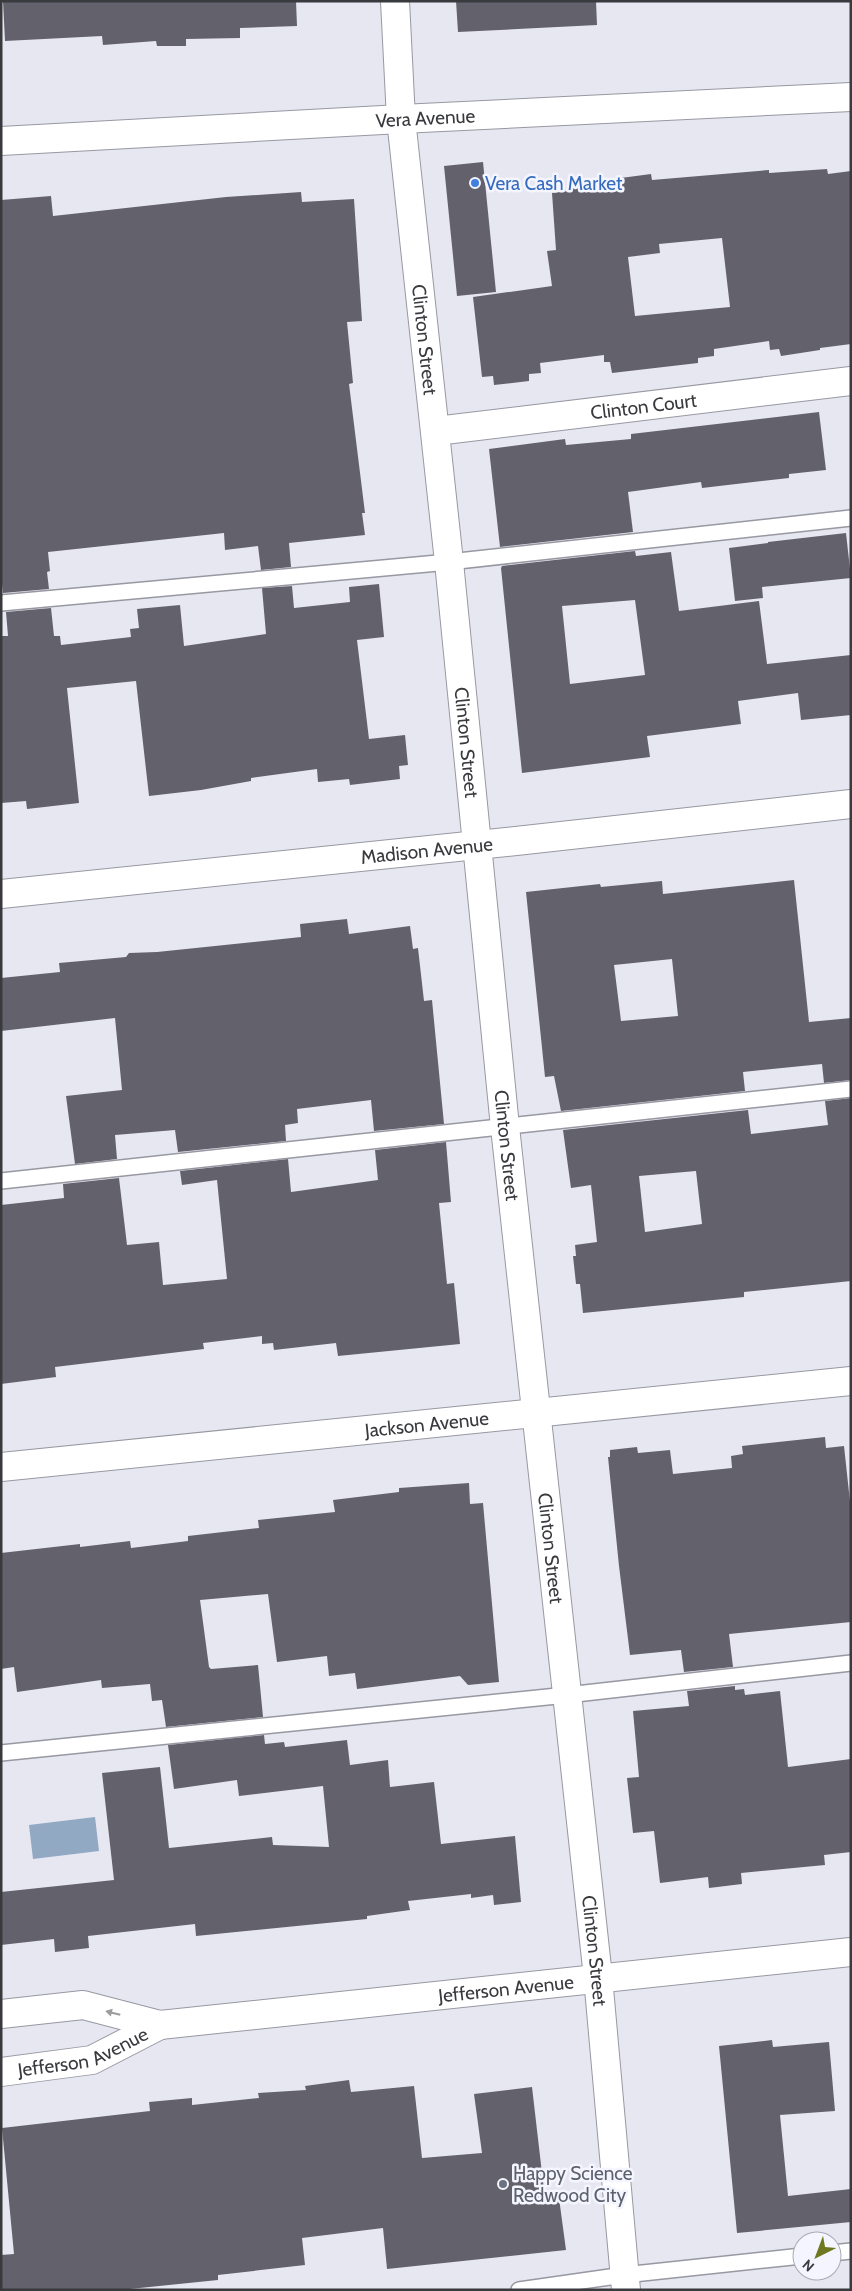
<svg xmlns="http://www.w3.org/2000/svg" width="852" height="2291" viewBox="0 0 852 2291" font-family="Cabin,sans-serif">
<rect width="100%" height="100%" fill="#e7e7f2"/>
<path fill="#91a9c2" d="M 95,1817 L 99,1851 L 33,1859 L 29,1825 Z"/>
<path fill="#63626c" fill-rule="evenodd" d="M 3,1 L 296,1 L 297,26 L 240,28 L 240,38 L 186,39 L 186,46 L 157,46 L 156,41 L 103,45 L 102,36 L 5,41 Z
M 456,1 L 596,1 L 597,25 L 458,32 Z
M 483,162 L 496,292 L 457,296 L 444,166 Z
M 827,169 L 828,174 L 851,171 L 851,344 L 820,348 L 820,350 L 781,356 L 779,349 L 770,350 L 769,341 L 714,349 L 714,356 L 698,358 L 698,363 L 612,373 L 610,362 L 604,362 L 604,355 L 540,363 L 541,373 L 529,374 L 529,381 L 494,385 L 493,376 L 482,377 L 473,297 L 552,286 L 547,251 L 556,250 L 552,193 L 568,191 L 568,185 L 651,174 L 652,180 L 769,170 L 769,173 ZM 722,238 L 730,307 L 635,316 L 628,257 L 660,253 L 659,244 Z
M 301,192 L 302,202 L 354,199 L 362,321 L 347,322 L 353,383 L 349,384 L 365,513 L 362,513 L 365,535 L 289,543 L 291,567 L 261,570 L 258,546 L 225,550 L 224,533 L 48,552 L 50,571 L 47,572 L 49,589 L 3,593 L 1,574 L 1,200 L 51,196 L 53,216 L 226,197 Z
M 819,412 L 826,470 L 789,474 L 789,478 L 702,488 L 701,482 L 628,492 L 633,532 L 500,547 L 489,449 L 565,439 L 566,445 L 631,439 L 631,434 Z
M 846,533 L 851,578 L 762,587 L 763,598 L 735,601 L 729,548 L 768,543 L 768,542 Z
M 635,551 L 636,556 L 671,552 L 679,611 L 759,601 L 767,664 L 851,655 L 851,715 L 801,720 L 798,693 L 738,701 L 741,724 L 647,736 L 650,757 L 522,773 L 501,568 L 502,566 ZM 635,600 L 645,675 L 570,684 L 562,606 Z
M 379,584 L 384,637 L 357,640 L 369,739 L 405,735 L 408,765 L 399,766 L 400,779 L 350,785 L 349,779 L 318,782 L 317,769 L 251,778 L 251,781 L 201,790 L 149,796 L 136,681 L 67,688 L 79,803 L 27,809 L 26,801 L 1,803 L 1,636 L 8,636 L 6,612 L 51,608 L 54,636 L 60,636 L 61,645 L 131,637 L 130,629 L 139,628 L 137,609 L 180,605 L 184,646 L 266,634 L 262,588 L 292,586 L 294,608 L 350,602 L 349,587 Z
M 794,880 L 809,1022 L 851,1018 L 851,1080 L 824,1083 L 822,1064 L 743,1072 L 745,1091 L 561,1111 L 554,1076 L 545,1077 L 526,892 L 600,884 L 601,887 L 662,881 L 663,894 ZM 672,959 L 678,1016 L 621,1021 L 614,965 Z
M 347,919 L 349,934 L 410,926 L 413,949 L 418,948 L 424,1001 L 432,1000 L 444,1124 L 374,1131 L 371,1100 L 297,1109 L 298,1123 L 285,1125 L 286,1141 L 178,1152 L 175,1130 L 115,1135 L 117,1159 L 75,1164 L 66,1096 L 122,1090 L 115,1018 L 1,1031 L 1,978 L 60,972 L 59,963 L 126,957 L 129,953 L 157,952 L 301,937 L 300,924 Z
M 851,1098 L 851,1281 L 744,1292 L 744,1297 L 583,1313 L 580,1284 L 576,1284 L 573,1256 L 576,1256 L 575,1245 L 597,1242 L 591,1185 L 571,1188 L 563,1130 L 748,1110 L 751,1134 L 828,1125 L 825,1101 ZM 696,1171 L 702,1224 L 645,1232 L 639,1176 Z
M 446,1142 L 451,1202 L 439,1203 L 447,1284 L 454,1283 L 460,1344 L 338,1356 L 336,1343 L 274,1350 L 273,1343 L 262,1344 L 262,1336 L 203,1343 L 204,1349 L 55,1367 L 56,1377 L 1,1384 L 1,1205 L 64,1198 L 63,1184 L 119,1178 L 127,1245 L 159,1242 L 163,1285 L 227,1279 L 217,1180 L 182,1185 L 180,1171 L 288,1159 L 291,1192 L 378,1180 L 375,1150 Z
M 825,1437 L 826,1448 L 844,1446 L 851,1511 L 851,1622 L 729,1634 L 733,1667 L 684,1672 L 681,1650 L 630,1655 L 619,1566 L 608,1457 L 610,1457 L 610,1450 L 637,1447 L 638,1453 L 670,1450 L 673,1474 L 732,1468 L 731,1456 L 743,1454 L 742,1446 Z
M 469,1483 L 470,1504 L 483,1503 L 499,1682 L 468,1685 L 460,1676 L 357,1689 L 355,1673 L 329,1676 L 327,1656 L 277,1662 L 268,1594 L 200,1600 L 209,1667 L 211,1669 L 258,1665 L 263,1717 L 166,1727 L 162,1700 L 152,1701 L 150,1684 L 102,1688 L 101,1680 L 17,1692 L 14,1667 L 1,1669 L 1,1553 L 80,1544 L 80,1547 L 130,1541 L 131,1548 L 188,1541 L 188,1536 L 259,1528 L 258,1520 L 335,1512 L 333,1500 L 399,1492 L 399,1488 Z
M 735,1686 L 735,1690 L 744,1689 L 745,1695 L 780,1691 L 788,1767 L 851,1759 L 851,1852 L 824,1855 L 825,1865 L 741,1873 L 742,1884 L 709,1888 L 708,1877 L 660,1883 L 654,1831 L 633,1833 L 627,1778 L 639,1777 L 633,1711 L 689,1706 L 687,1691 Z
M 264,1735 L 265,1744 L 284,1742 L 285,1747 L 347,1740 L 350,1765 L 388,1760 L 390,1787 L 434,1782 L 441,1844 L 515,1836 L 521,1902 L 494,1905 L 493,1895 L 471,1898 L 471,1894 L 408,1901 L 410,1910 L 367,1916 L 367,1919 L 196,1936 L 195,1924 L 88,1936 L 89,1948 L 55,1952 L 54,1939 L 1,1945 L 1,1892 L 114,1880 L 102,1773 L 160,1767 L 169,1848 L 272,1837 L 273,1845 L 329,1847 L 323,1786 L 239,1796 L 237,1780 L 174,1789 L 168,1745 Z
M 772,2040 L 773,2047 L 829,2042 L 835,2111 L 780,2115 L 788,2196 L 851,2189 L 851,2222 L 737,2233 L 719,2046 Z
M 349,2080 L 351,2092 L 414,2086 L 422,2158 L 482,2153 L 474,2094 L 532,2087 L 545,2199 L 559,2198 L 566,2250 L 387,2269 L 383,2228 L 302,2238 L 305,2265 L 218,2275 L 218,2280 L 120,2290 L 1,2290 L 1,2255 L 14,2254 L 2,2128 L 150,2111 L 149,2102 L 192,2098 L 192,2105 L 259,2098 L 258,2093 L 306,2090 L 305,2086 Z"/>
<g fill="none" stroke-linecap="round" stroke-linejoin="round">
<defs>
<path id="service" d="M 1,603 L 449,562 L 851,518
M 1,1181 L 851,1089
M 1,1753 L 567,1695 L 851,1663
M 832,2253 L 851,2251
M 519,2290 L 624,2275 L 802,2256"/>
<g id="minor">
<path id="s1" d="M 395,1 L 401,119 L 449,562 L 505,1127 L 598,1977 L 626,2290"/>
<path id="s2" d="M 1,141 L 401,119 L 851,97"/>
<path id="s3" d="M 436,431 L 851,381"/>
<path id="s4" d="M 1,894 L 516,841 L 851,804"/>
<path id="s5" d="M 1,1467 L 851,1381"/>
</g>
<g id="secondary">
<path id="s6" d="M 1,2014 L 83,2005 L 160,2025 L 851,1952"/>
<path id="s7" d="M 1,2072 L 92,2060 L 160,2025"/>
</g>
</defs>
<use href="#service" stroke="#9798a2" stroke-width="18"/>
<use href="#minor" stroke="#9798a2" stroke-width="30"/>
<use href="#secondary" stroke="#9798a2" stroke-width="30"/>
<use href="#service" stroke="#fff" stroke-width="15"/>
<use href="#minor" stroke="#fff" stroke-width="28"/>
<use href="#secondary" stroke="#fff" stroke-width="28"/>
</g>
<defs><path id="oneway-solid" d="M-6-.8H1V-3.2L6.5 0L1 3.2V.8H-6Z" transform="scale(1.25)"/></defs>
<use fill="#9c9c9e" href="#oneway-solid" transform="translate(113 2013) rotate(-166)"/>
<circle fill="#3f7fe0" stroke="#f4f5fe" stroke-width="2" cx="475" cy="183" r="5"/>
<circle fill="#6b7280" stroke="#f4f5fe" stroke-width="2" cx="503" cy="2184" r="5"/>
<g text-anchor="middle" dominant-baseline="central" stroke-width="5" stroke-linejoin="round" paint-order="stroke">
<g font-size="19" fill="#393a3e" stroke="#f4f5fe">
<text stroke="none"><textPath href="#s2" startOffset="425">Vera Avenue</textPath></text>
<text stroke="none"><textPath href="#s1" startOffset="340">Clinton Street</textPath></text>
<text stroke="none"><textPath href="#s3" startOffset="209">Clinton Court</textPath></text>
<text stroke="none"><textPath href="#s1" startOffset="745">Clinton Street</textPath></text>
<text stroke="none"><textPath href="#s4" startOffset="428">Madison Avenue</textPath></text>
<text stroke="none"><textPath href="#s1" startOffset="1150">Clinton Street</textPath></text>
<text stroke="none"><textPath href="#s5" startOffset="428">Jackson Avenue</textPath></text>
<text stroke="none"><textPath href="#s1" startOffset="1555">Clinton Street</textPath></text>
<text stroke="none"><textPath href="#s1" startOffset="1960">Clinton Street</textPath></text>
<text stroke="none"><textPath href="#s6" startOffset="510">Jefferson Avenue</textPath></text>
<text stroke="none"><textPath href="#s7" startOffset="85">Jefferson Avenue</textPath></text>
</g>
<g font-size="19" fill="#366cbe" stroke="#f4f5fe" text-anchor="start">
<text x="485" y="183">Vera Cash Market</text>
</g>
<g font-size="19" fill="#5b616d" stroke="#f4f5fe" text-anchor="start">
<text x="513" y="2173">Happy Science<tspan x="513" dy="22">Redwood City</tspan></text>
</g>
</g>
<rect width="852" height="2291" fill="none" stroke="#393a3e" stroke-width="5"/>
<g transform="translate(817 2256) rotate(222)"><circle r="24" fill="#f4f5fe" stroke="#a9aab1"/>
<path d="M0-4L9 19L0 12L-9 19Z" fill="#707721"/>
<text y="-8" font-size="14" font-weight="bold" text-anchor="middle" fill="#393a3e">N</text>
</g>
</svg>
